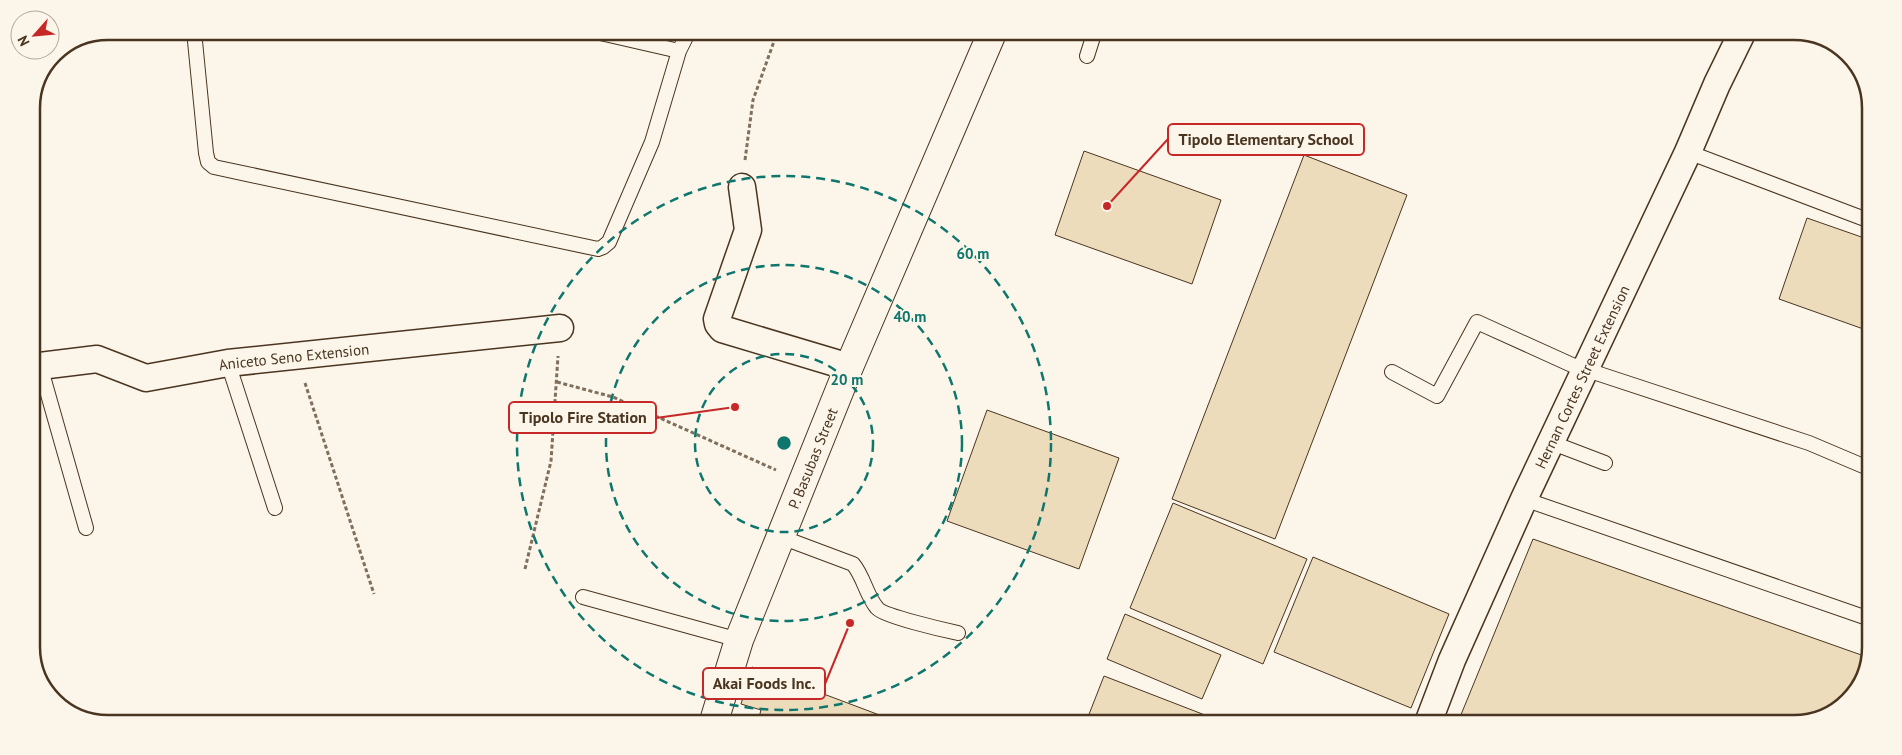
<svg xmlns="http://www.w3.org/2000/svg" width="1902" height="755" viewBox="0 0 1902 755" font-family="'PT Sans',sans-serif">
<rect width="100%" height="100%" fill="#fbf6e9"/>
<path fill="#ecdcbc" stroke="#4a3520" d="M 1084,151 L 1221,200 L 1192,284 L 1055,235 Z
M 1304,155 L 1407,195 L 1275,539 L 1172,499 Z
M 1807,218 L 1870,240 L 1869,331 L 1779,299 Z
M 987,410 L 1119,458 L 1079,569 L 947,521 Z
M 1173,503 L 1307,559 L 1263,664 L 1130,608 Z
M 1533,539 L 1867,657 L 1867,672 L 1841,708 L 1812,718 L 1809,717 L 1809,719 L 1795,724 L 1458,722 Z
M 1313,557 L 1449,614 L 1411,708 L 1274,652 Z
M 1125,614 L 1221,655 L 1202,699 L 1107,659 Z
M 752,667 L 898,722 L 758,721 L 761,710 L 741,704 Z
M 1104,676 L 1223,722 L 1086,722 Z"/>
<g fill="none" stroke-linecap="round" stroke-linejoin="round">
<defs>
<path id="lane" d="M 194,31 L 206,153 L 208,162 L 214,167 L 598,249 L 603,247 L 609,242 L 652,142 L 679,51 L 688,33
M 596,32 L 679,51
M 1087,56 L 1094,34
M 1688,152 L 1870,221
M 228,363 L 275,508
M 40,366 L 86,528
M 1392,372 L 1437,396 L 1477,322 L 1572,365 L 1809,443 L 1868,468
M 1550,442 L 1605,463
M 1524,499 L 1867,618
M 781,537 L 853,564 C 864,577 866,595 877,608 C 883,616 944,630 958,633
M 583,597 L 739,640"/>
<g id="street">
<path d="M 742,187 L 748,230 L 717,319 L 718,324 L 722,329 L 849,367"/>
<path id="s1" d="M 31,369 L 40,366 L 97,359 L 146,378 L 228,363 L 560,328"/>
<path id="s2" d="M 1428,723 L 1452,660 L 1524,499 L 1688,152 L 1717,84 L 1741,35"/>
</g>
<g id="secondary">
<path id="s3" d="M 714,721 L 739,640 L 849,367 L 992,33"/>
</g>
</defs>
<use href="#lane" stroke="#4a3520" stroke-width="16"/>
<use href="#street" stroke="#4a3520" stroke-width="29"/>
<use href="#secondary" stroke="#4a3520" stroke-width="30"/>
<path stroke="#7f6f5c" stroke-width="3" stroke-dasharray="4 2.5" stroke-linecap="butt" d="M 745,160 L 753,100 L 777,33
M 557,382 L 613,397 L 776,470
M 305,383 L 374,594
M 525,569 L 551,461 L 558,356"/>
<use href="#lane" stroke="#fbf6e9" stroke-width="14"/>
<use href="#street" stroke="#fbf6e9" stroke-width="26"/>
<use href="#secondary" stroke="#fbf6e9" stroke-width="28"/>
</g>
<g fill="none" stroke="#0f766e" stroke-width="2.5" stroke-dasharray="9 6">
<circle cx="784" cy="443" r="89"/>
<circle cx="784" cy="443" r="178"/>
<circle cx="784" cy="443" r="267"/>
</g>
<g text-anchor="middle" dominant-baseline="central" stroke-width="4" stroke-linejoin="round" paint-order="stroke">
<g font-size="15" fill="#4a3520" stroke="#fbf6e9">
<text stroke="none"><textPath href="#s1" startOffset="269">Aniceto Seno Extension</textPath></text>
<text stroke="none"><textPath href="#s2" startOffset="379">Hernan Cortes Street Extension</textPath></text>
<text stroke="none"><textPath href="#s3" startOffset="281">P. Basubas Street</textPath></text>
</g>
</g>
<path d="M0 0H1902V755H0ZM108 40H1794A68 68 0 0 1 1862 108V647A68 68 0 0 1 1794 715H108A68 68 0 0 1 40 647V108A68 68 0 0 1 108 40Z" fill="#fbf6e9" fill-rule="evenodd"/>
<path fill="none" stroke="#4a3520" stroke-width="2.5" d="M108 40H1794A68 68 0 0 1 1862 108V647A68 68 0 0 1 1794 715H108A68 68 0 0 1 40 647V108A68 68 0 0 1 108 40Z"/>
<circle cx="784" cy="443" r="8" fill="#0f766e" stroke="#fbf6e9" stroke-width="2.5"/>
<g font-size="15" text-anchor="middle" font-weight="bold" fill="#0f766e" stroke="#fbf6e9" stroke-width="4" stroke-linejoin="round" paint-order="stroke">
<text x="973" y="259">60 m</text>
<text x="910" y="322">40 m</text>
<text x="847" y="385">20 m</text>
</g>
<path fill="none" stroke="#c62828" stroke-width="2" d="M1107 206L1168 139M735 407L656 418M850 623L825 684"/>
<g fill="#c62828" stroke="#fbf6e9" stroke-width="2">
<circle cx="1107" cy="206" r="5"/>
<circle cx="735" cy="407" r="5"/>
<circle cx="850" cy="623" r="5"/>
</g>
<g fill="#fbf6e9" stroke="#c62828" stroke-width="2">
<rect x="1168" y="124" width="196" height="31" rx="5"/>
<rect x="509" y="402" width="147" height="31" rx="5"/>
<rect x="703" y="668" width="122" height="31" rx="5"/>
</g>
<g font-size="16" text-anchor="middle" font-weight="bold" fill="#4a3520">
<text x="1266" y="145">Tipolo Elementary School</text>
<text x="583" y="423">Tipolo Fire Station</text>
<text x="764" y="689">Akai Foods Inc.</text>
</g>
<g transform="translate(35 35) rotate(243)"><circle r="24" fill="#fbf6e9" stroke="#b4a999"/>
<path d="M0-4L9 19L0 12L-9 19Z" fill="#c62828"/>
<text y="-8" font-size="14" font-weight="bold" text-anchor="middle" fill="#4a3520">N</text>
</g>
</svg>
